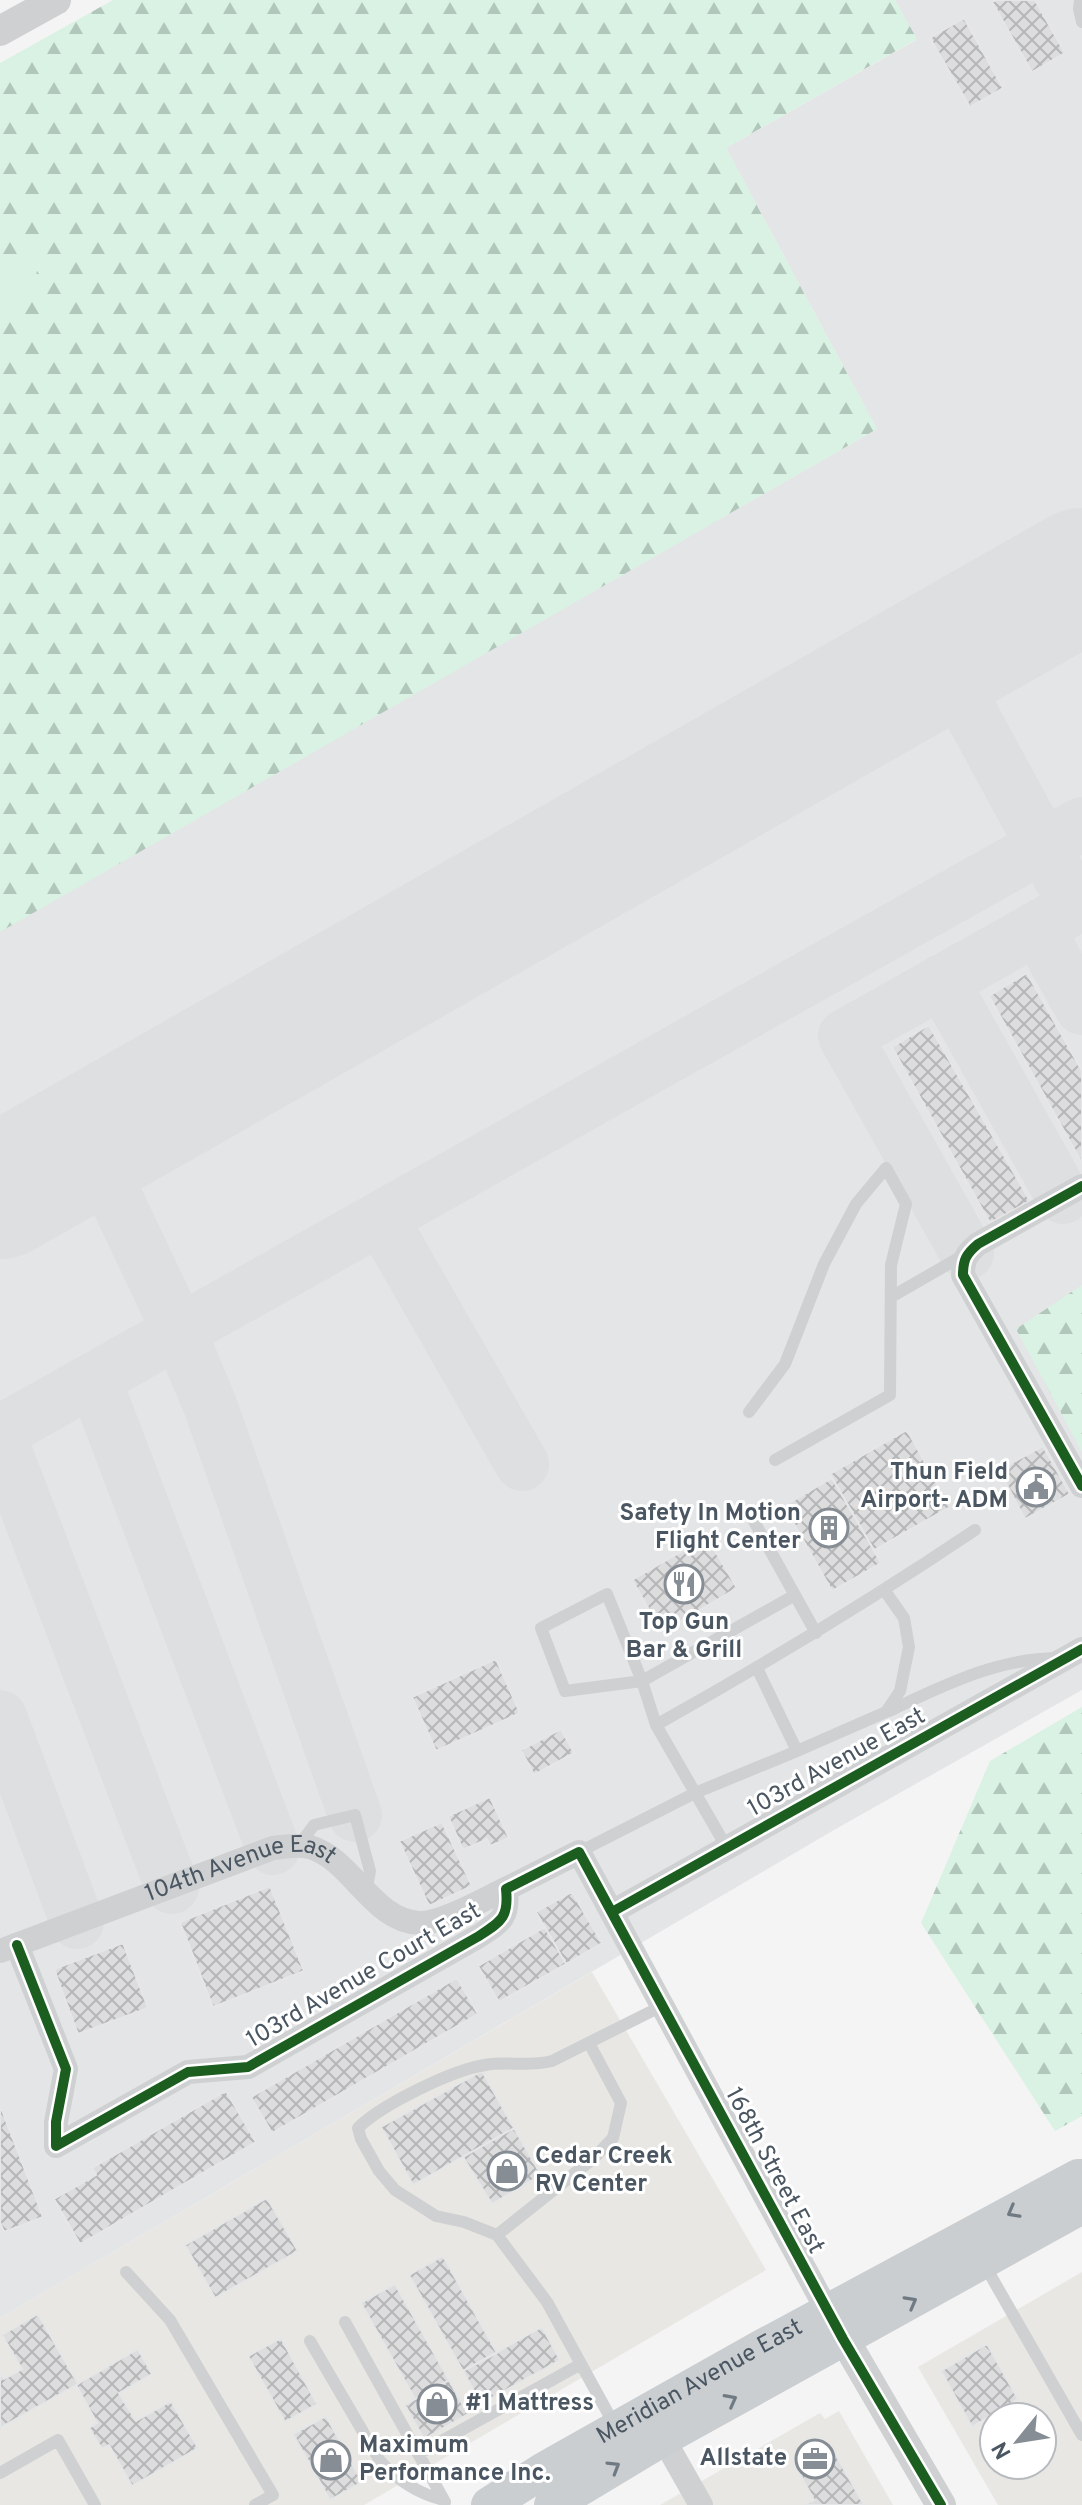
<svg xmlns="http://www.w3.org/2000/svg" width="1082" height="2505" viewBox="0 0 1082 2505" font-family="Overpass,sans-serif">
<defs>
<pattern id="forest-firs" width="22" height="20" patternUnits="userSpaceOnUse" patternTransform="scale(2)"><rect width="22" height="20" fill="#d9f2e3"/><path d="M5 1l3.5 6h-7zM16 11l3.5 6h-7z" fill="#b2c7bb"/></pattern>
<pattern id="building-cross-hatch" width="8" height="8" patternUnits="userSpaceOnUse" patternTransform="scale(2)"><rect width="8" height="8" fill="#ddddde"/><path d="M0 0l8 8M0 8l8-8" fill="none" stroke="#b5b6b7"/></pattern>
</defs>
<rect width="100%" height="100%" fill="#f4f4f4"/>
<path fill="#e8e7e3" fill-rule="evenodd" d="M 592,1972 L 766,2270 L 364,2505 L 0,2505 L 0,2318 Z
M 1082,2272 L 1082,2505 L 998,2505 L 918,2367 ZM 994,2417 L 1042,2417 L 1042,2465 L 994,2465 Z
M 839,2411 L 893,2505 L 660,2505 L 820,2413 L 825,2419 Z"/>
<path fill="#e4e5e7" d="M 895,0 L 1082,0 L 1082,1690 L 834,1830 L 0,2318 L 0,931 L 877,429 L 726,148 L 916,40 Z"/>
<path fill="#d9f2e3" d="M 48,241 L 35,277 L 0,318 L 0,290 Z"/>
<path fill="url(#forest-firs)" d="M 113,0 L 895,0 L 917,39 L 726,148 L 877,429 L 0,932 L 0,318 L 35,277 L 47,243 L 0,290 L 0,63 Z
M 1082,1285 L 1082,1452 L 1016,1329 Z
M 1082,1707 L 1082,2116 L 1055,2131 L 921,1923 L 990,1761 Z"/>
<g fill="none" stroke-linecap="round" stroke-linejoin="round">
<path stroke="#dedfe0" stroke-width="54" d="M 940,656 L 1060,877
M 1037,928 L 1082,1008
M 942,981 L 1063,1197
M 89,1141 L 179,1331 L 210,1405 L 355,1815
M 381,1218 L 522,1464
M 967,1253 L 845,1036 L 1082,903
M 94,1379 L 273,1848
M 0,1432 L 1082,824
M 0,1438 L 172,1887
M 0,1717 L 77,1922"/>
<path stroke="#dedfe0" stroke-width="134" d="M 0,1192 L 1082,575"/>
</g>
<path fill="url(#building-cross-hatch)" stroke="#e5e6e7" stroke-width="2" d="M 996,0 L 1035,0 L 1065,53 L 1032,72 L 992,2 Z
M 964,18 L 1003,88 L 970,107 L 930,38 Z
M 1027,973 L 1082,1071 L 1082,1163 L 989,996 Z
M 929,1025 L 1030,1201 L 990,1223 L 892,1047 Z
M 907,1430 L 950,1507 L 874,1550 L 830,1474 Z
M 1043,1446 L 1070,1494 L 1025,1519 L 999,1470 Z
M 832,1478 L 881,1563 L 832,1591 L 784,1506 Z
M 707,1537 L 737,1588 L 662,1632 L 632,1580 Z
M 496,1659 L 520,1713 L 436,1751 L 412,1697 Z
M 561,1729 L 574,1753 L 534,1775 L 521,1750 Z
M 490,1797 L 509,1838 L 490,1846 L 487,1839 L 463,1850 L 448,1816 Z
M 442,1822 L 472,1886 L 429,1906 L 399,1841 Z
M 270,1886 L 304,1971 L 213,2007 L 180,1922 Z
M 572,1892 L 602,1943 L 566,1964 L 536,1912 Z
M 545,1927 L 566,1964 L 499,2002 L 478,1966 Z
M 123,1943 L 148,2008 L 78,2034 L 54,1969 Z
M 457,1978 L 478,2014 L 272,2133 L 251,2097 Z
M 482,2071 L 514,2128 L 413,2185 L 381,2127 Z
M 226,2091 L 256,2142 L 80,2244 L 54,2199 L 96,2175 L 92,2168 Z
M 0,2105 L 43,2217 L 4,2232 L 0,2222 Z
M 514,2128 L 541,2175 L 492,2204 L 463,2157 Z
M 267,2198 L 298,2251 L 215,2298 L 185,2245 Z
M 443,2256 L 497,2353 L 463,2371 L 409,2275 Z
M 395,2284 L 449,2380 L 415,2399 L 361,2303 Z
M 38,2314 L 78,2384 L 0,2428 L 0,2373 L 4,2379 L 22,2369 L 2,2335 Z
M 542,2327 L 560,2360 L 481,2404 L 463,2371 Z
M 281,2338 L 317,2404 L 285,2422 L 248,2356 Z
M 987,2344 L 1018,2399 L 972,2427 L 941,2371 Z
M 138,2349 L 152,2374 L 119,2393 L 136,2421 L 171,2401 L 198,2448 L 132,2486 L 109,2445 L 102,2449 L 89,2428 L 97,2423 L 76,2385 Z
M 449,2380 L 468,2414 L 424,2439 L 405,2405 Z
M 326,2416 L 362,2482 L 330,2500 L 293,2434 Z
M 832,2448 L 864,2505 L 805,2505 L 814,2500 L 798,2470 Z"/>
<g fill="none" stroke-linecap="round" stroke-linejoin="round">
<path stroke="#ced0d2" stroke-width="12" d="M 1080,0 L 1079,9 L 1082,22
M 891,1297 L 964,1255
M 749,1412 L 785,1364 L 824,1264 L 856,1204 L 886,1168 L 906,1204 L 891,1265 L 890,1395 L 775,1460
M 751,1516 L 816,1633
M 889,1711 C 943,1686 995,1659 1056,1658
M 656,1725 C 765,1664 871,1600 975,1530
M 797,1751 L 886,1712 L 900,1691 L 909,1647 L 904,1618 L 885,1591
M 299,1845 L 314,1825 L 355,1815 L 370,1871 L 366,1891
M 727,1848 L 656,1725 L 642,1681 L 565,1691 L 541,1628 L 607,1594 L 642,1681 L 795,1595
M 579,1852 L 695,1793 L 797,1751 L 757,1668
M 497,2235 L 594,2158 L 613,2138 L 621,2103 L 589,2043
M 984,2264 L 1082,2435
M 126,2272 L 170,2320 L 273,2495 L 255,2505
M 345,2322 L 445,2502
M 310,2341 L 380,2461 C 398,2481 419,2494 444,2500
M 615,2426 L 547,2302 L 497,2235 L 464,2222 L 436,2216 L 395,2190 L 379,2171 L 361,2139 L 358,2128 C 381,2105 452,2070 485,2065 C 508,2061 528,2067 552,2061 L 662,2006
M 418,2454 L 581,2364
M 0,2473 L 58,2440 L 95,2505"/>
<g stroke="#ced0d2" stroke-width="24">
<path d="M 1082,1186 L 978,1244 C 966,1254 963,1260 963,1275 L 1082,1486"/>
<path d="M 612,1912 L 1082,1649"/>
<path d="M 17,1945 L 66,2069 L 56,2122 L 56,2146 L 188,2072 L 248,2067 L 479,1936 C 502,1921 509,1917 506,1889 L 579,1852 L 828,2312"/>
<path id="s1" d="M 0,1951 L 273,1848 C 285,1847 298,1844 310,1847 C 353,1860 372,1921 420,1923 C 441,1924 486,1898 506,1889"/>
<path d="M 663,2438 L 701,2505"/>
</g>
<path stroke="#ced0d2" stroke-width="30" d="M 0,31 L 56,0
M 833,2320 L 941,2505"/>
<g stroke="#caced1" stroke-width="36">
<path id="s2" d="M 489,2505 L 544,2470 L 759,2349 L 1078,2177 L 1082,2177"/>
<path d="M 552,2505 L 663,2438 L 1082,2206"/>
</g>
<defs>
<path id="cycleway" d="M 1082,1186 L 978,1244 C 966,1254 963,1260 963,1275 L 1082,1486
M 612,1912 L 1082,1649
M 17,1945 L 66,2069 L 56,2122 L 56,2146 L 188,2072 L 248,2067 L 479,1936 C 502,1921 509,1917 506,1889 L 579,1852 L 843,2339 L 941,2505"/>
</defs>
<use href="#cycleway" stroke="#fff" stroke-width="15"/>
<use href="#cycleway" stroke="#1b5e20" stroke-width="10"/>
</g>
<defs><path id="oneway-chevron" d="M-2-3.5L2.5 0L-2 3.5" fill="none" stroke-width="1.6" stroke-linecap="round" stroke-linejoin="round" transform="scale(2)"/></defs>
<g stroke="#707a83">
<use href="#oneway-chevron" transform="translate(1013 2212) rotate(151)"/>
<use href="#oneway-chevron" transform="translate(911 2302) rotate(-29)"/>
<use href="#oneway-chevron" transform="translate(731 2400) rotate(-28)"/>
<use href="#oneway-chevron" transform="translate(614 2467) rotate(-31)"/>
</g>
<defs>
<symbol id="civic-ring" viewBox="-11 -11 22 22"><circle r="9.5" fill="#fff" stroke="#868d94" stroke-width="1.5"/><path d="M-.6-6.5H3V-4.5H.6V-3L4-1V1h2V6H-6V1h2V-1L-.6-3ZM-1.2 2.5V6h2.4V2.5Z" fill="#868d94"/></symbol>
<symbol id="building-ring" viewBox="-11 -11 22 22"><circle r="9.5" fill="#fff" stroke="#868d94" stroke-width="1.5"/><path d="M-4-6H4V6H1V3H-1V6H-4ZM-2.5-4.3h1.7v1.8h-1.7ZM.8-4.3h1.7v1.8H.8ZM-2.5-1h1.7V.8h-1.7ZM.8-1h1.7V.8H.8Z" fill="#868d94"/></symbol>
<symbol id="restaurant-ring" viewBox="-11 -11 22 22"><circle r="9.5" fill="#fff" stroke="#868d94" stroke-width="1.5"/><path d="M-5-6h1v4h1v-4h1v4h1v-4h1v5L-1.5 .5V6h-2V.5L-5-1ZM5-6V6H3V1.5H1.5Q1.5-4 5-6Z" fill="#868d94"/></symbol>
<symbol id="shop-ring" viewBox="-11 -11 22 22"><circle r="9.5" fill="#fff" stroke="#868d94" stroke-width="1.5"/><path d="M-5-2.5h2.3a2.7 3.5 0 0 1 5.4 0H5L5.5 6h-11ZM-1.5-2.5h3a1.5 2.3 0 0 0-3 0Z" fill="#868d94"/></symbol>
<symbol id="office-ring" viewBox="-11 -11 22 22"><circle r="9.5" fill="#fff" stroke="#868d94" stroke-width="1.5"/><path d="M-6-3h4V-5.5h4V-3h4V5H-6ZM-1-4.5V-3h2v-1.5ZM-6 0V1H6V0Z" fill="#868d94"/></symbol>
</defs>
<g fill-rule="evenodd">
<use href="#civic-ring" x="1014" y="1465" width="44" height="44"/>
<use href="#building-ring" x="807" y="1506" width="44" height="44"/>
<use href="#restaurant-ring" x="662" y="1562" width="44" height="44"/>
<use href="#shop-ring" x="485" y="2149" width="44" height="44"/>
<use href="#shop-ring" x="415" y="2382" width="44" height="44"/>
<use href="#office-ring" x="793" y="2437" width="44" height="44"/>
<use href="#shop-ring" x="309" y="2438" width="44" height="44"/>
</g>
<g text-anchor="middle" dominant-baseline="central" stroke-width="6" stroke-linejoin="round" paint-order="stroke">
<g font-size="24" font-weight="bold" fill="#4a5661" stroke="#fff" text-anchor="end">
<text x="1008" y="1473">Thun Field<tspan x="1008" dy="28">Airport- ADM</tspan></text>
<text x="801" y="1514">Safety In Motion<tspan x="801" dy="28">Flight Center</tspan></text>
<text x="684" y="1623" text-anchor="middle">Top Gun<tspan x="684" dy="28">Bar &amp; Grill</tspan></text>
<text x="535" y="2157" text-anchor="start">Cedar Creek<tspan x="535" dy="28">RV Center</tspan></text>
<text x="465" y="2404" text-anchor="start">#1 Mattress</text>
<text x="359" y="2446" text-anchor="start">Maximum<tspan x="359" dy="28">Performance Inc.</tspan></text>
<text x="787" y="2459">Allstate</text>
</g>
<g font-size="24" fill="#4a5661" stroke="#fff">
<text transform="translate(837 1763) rotate(-29)">103rd Avenue East</text>
<text stroke="none"><textPath href="#s1" startOffset="256">104th Avenue East</textPath></text>
<text transform="translate(364 1976) rotate(-30)">103rd Avenue Court East</text>
<text transform="translate(774 2171) rotate(62)">168th Street East</text>
<text stroke="none"><textPath href="#s2" startOffset="244">Meridian Avenue East</textPath></text>
</g>
</g>
<g transform="translate(1018 2441) rotate(240)"><circle r="38" fill="#ffffff" stroke="#b7bbc0" stroke-width="2"/>
<path d="M0-6L14 30L0 20L-14 30Z" fill="#868d94"/>
<text y="-12" font-size="22" font-weight="bold" text-anchor="middle" fill="#4a5661">N</text>
</g>
</svg>
